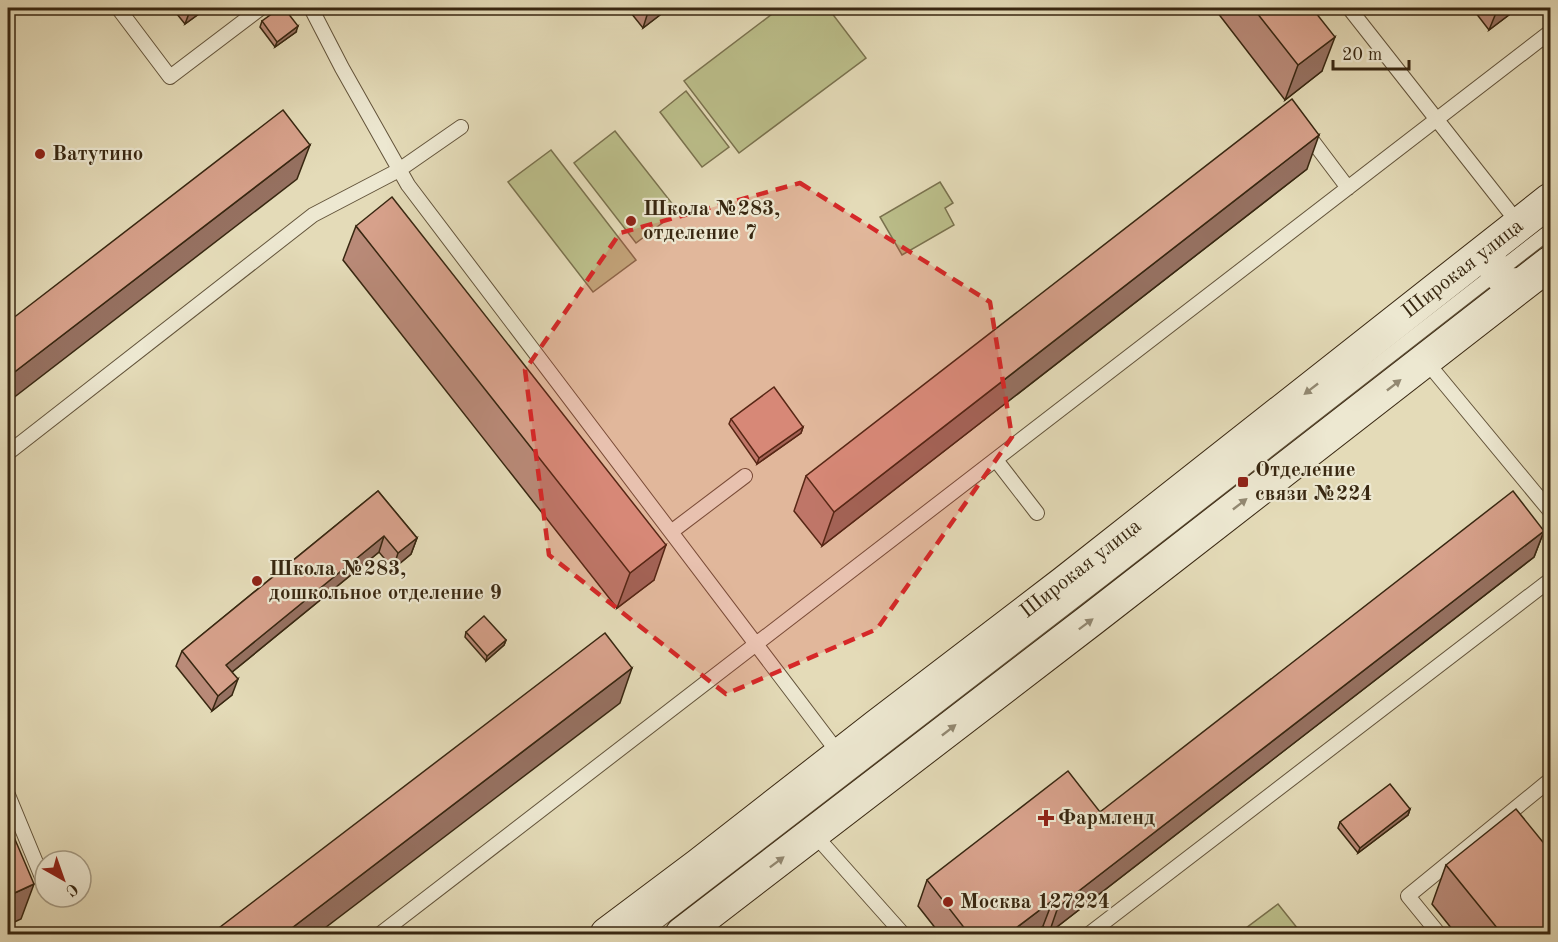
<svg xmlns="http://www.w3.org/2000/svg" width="1558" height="942" viewBox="0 0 1558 942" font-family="'Old Standard TT',serif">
<rect width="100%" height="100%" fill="#e4dbb8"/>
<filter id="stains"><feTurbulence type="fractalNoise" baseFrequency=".00333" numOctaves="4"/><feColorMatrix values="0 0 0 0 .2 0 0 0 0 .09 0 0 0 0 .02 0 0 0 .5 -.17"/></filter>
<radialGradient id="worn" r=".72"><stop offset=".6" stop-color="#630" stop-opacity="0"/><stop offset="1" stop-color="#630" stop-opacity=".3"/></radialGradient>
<path fill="#bbbe8a" stroke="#7a724e" stroke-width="1.5" d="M 780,8 L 828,8 L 866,58 L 739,153 L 684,81 Z
M 686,91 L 729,147 L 702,167 L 660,112 Z
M 615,131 L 678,211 L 636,243 L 574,163 Z
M 551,150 L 636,260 L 593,292 L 508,182 Z
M 940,182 L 953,203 L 945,208 L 954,225 L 902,255 L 880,217 Z
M 1278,904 L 1302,934 L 1238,934 Z"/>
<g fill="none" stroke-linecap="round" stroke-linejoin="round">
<defs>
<path id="service" d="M 118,8 L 170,77 L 261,8
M 311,8 L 342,68 L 408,185 L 840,755
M 1349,8 L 1519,224
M 1305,131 L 1348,188
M 1425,360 L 1550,511
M 8,453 L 313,215 L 399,170 L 461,127
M 996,460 L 1037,513
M 671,532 L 745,476
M 8,795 L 44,882
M 814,834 L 903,934
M 380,934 L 1550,32
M 641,934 L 1105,577 L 1550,231
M 1089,934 L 1550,580
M 1439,934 L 1408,896 L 1550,780"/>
<path id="minor" d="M 1500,239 C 1478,265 1501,293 1531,278"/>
<path id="secondary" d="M 607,934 L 699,865 L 877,726 L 1064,583 L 1550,200
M 682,934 L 1092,619 L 1550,263"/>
</defs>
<use href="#service" stroke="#63543b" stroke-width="16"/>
<use href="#minor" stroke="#63543b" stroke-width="31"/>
<use href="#secondary" stroke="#382711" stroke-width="35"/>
<use href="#service" stroke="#ede8d1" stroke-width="14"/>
<use href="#minor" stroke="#ede8d1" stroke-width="28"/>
<use href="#secondary" stroke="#ede8d1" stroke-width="33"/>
</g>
<path fill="#b98a78" stroke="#382711" stroke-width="1.5" d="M 172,8 L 207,8 L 185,24 Z
M 627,8 L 669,8 L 643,28 Z
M 1214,8 L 1312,8 L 1322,71 L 1285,100 Z
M 1472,8 L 1518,8 L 1489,30 Z
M 262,21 L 296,32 L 275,47 L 260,27 Z
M 1307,169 L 822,546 L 794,511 L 806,476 Z
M 356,226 L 654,580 L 617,608 L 343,260 Z
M 731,419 L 803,427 L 801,433 L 757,464 L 729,424 Z
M 378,491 L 417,538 L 411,554 L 393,569 L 379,552 L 232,672 L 232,695 L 212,711 L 176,666 L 182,651 Z
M 1544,531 L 1534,557 L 1049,933 L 1043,926 L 1032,934 L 940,934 L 918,906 L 927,880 L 1100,812 Z
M 466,632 L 506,640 L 504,645 L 486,661 L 465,637 Z
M 1410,809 L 1408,815 L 1358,853 L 1338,828 L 1340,822 Z
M 1446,865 L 1551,934 L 1456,934 L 1432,904 Z"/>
<path fill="#967161" stroke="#382711" stroke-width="1.5" d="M 191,8 L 207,8 L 185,24 Z
M 654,8 L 669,8 L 643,28 L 648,12 Z
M 1498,8 L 1518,8 L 1489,30 Z
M 298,26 L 296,32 L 275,47 L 277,42 Z
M 1335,37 L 1322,71 L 1285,100 L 1298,65 Z
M 1319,135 L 1307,169 L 822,546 L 834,512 Z
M 310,145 L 297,179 L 8,402 L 8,377 Z
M 803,427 L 801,433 L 757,464 L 759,458 Z
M 1544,531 L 1534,557 L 1049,933 L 1058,907 Z
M 384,536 L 379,552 L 221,681 L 226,665 Z
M 417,538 L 411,554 L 393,569 L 398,553 Z
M 666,545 L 654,580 L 617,608 L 630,573 Z
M 506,640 L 504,645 L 486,661 L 487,656 Z
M 632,668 L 620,703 L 317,934 L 284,934 Z
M 238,679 L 232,695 L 212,711 L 218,696 Z
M 1410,809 L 1408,815 L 1358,853 L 1360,848 Z
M 34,884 L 21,919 L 8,925 L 8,896 Z
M 1053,900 L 1043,926 L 1032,934 L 1008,934 Z"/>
<path fill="#d7a18b" stroke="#382711" stroke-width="1.5" d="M 280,8 L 284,8 L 298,26 L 277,42 L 262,21 Z
M 645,8 L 654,8 L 648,12 Z
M 1253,8 L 1312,8 L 1335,37 L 1298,65 Z
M 1292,99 L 1319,135 L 834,512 L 806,476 Z
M 283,110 L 310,145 L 8,377 L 8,322 Z
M 392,197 L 666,545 L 630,573 L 356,226 Z
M 774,387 L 803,427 L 759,458 L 731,419 Z
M 378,491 L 417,538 L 398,553 L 384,536 L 226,665 L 238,679 L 218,696 L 182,651 Z
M 1513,491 L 1544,531 L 1058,907 L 1053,900 L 1008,934 L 969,934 L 927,880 L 1068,771 L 1100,812 Z
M 484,616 L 506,640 L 487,656 L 466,632 Z
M 605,633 L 632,668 L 284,934 L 211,934 Z
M 1390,784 L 1410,809 L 1360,848 L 1340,822 Z
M 1516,809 L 1551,852 L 1551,934 L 1502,934 L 1446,865 Z
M 8,823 L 34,884 L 8,896 Z"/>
<defs><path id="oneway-solid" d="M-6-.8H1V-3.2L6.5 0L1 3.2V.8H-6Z" transform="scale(1.5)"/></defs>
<g fill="#928871">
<use href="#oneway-solid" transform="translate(1394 385) rotate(-38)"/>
<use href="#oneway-solid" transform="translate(1311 389) rotate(142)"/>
<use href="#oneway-solid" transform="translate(1240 504) rotate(-38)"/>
<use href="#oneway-solid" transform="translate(1086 624) rotate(-37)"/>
<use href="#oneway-solid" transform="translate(949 730) rotate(-38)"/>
<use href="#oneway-solid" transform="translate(777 862) rotate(-37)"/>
</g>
<path fill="#d62828" fill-opacity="0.2" stroke="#d62828" stroke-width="4.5" stroke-dasharray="12 8" stroke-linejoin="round" d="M 800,183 L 990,302 L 1012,437 L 877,629 L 726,694 L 549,555 L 525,370 L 620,233 Z"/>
<g fill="#8f2418" stroke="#ede8d1" stroke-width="2">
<circle cx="40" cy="154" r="6"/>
<circle cx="631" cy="221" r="6"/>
<rect x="1237" y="476" width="12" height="12" rx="3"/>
<circle cx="257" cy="581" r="6"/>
<path d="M1043 809h6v6h6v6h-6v6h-6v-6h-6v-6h6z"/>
<circle cx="948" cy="902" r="6"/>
</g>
<g text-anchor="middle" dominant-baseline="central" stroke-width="4.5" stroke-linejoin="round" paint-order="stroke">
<g font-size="21" font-weight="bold" fill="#382711" stroke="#ede8d1" text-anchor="start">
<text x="52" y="154">Ватутино</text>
<text x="643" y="209">Школа №283,<tspan x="643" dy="24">отделение 7</tspan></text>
<text x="1255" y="470">Отделение<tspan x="1255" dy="24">связи №224</tspan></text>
<text x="269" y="569">Школа №283,<tspan x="269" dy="24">дошкольное отделение 9</tspan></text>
<text x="1058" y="818">Фармленд</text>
<text x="960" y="902">Москва 127224</text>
</g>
<g font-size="21" fill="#382711" stroke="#ede8d1">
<text transform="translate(1463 269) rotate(-38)">Широкая улица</text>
<text transform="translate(1081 569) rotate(-38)">Широкая улица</text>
</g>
</g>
<rect width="1558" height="942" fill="none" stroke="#e4dbb8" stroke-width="30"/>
<rect x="9" y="9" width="1540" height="924" fill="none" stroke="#382711" stroke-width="3"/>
<rect x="15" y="15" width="1528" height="912" fill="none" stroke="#382711" stroke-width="1.5"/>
<g transform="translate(63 879) rotate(140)"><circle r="28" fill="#ede8d1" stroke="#a59b84" stroke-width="1.5"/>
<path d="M0-4.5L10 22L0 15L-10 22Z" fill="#8f2418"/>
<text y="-9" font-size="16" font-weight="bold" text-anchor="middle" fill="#382711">С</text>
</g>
<path d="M1333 60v9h76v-9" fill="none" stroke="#382711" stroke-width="3"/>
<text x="1342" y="60" font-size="18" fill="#382711" stroke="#ede8d1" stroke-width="4.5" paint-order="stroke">20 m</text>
<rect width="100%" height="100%" filter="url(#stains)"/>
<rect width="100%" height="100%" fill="url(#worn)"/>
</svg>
